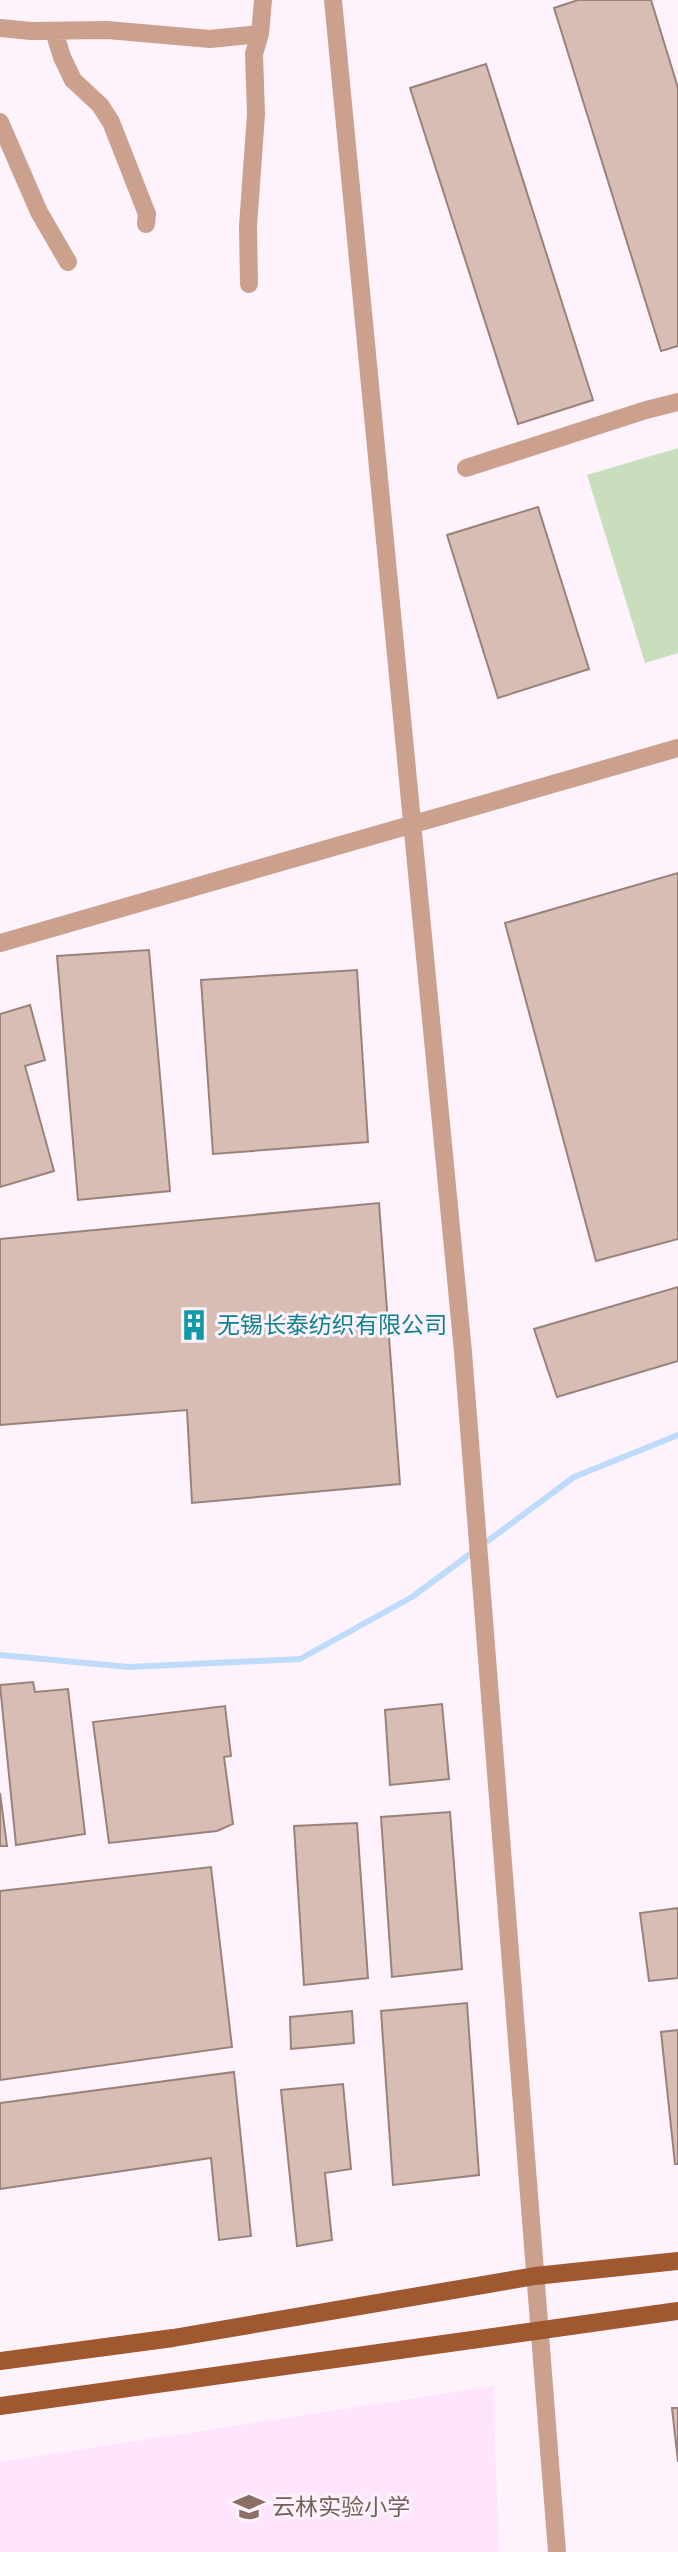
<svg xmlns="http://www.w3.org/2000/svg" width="678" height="2552" viewBox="0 0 678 2552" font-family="'DejaVu Sans','Noto Sans SC',sans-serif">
<rect width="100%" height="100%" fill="#fef2fd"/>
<path fill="#fee4fc" d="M 493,2386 L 499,2552 L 0,2552 L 0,2462 Z"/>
<path fill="#c9debd" d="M 678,448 L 678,653 L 645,663 L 587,475 Z"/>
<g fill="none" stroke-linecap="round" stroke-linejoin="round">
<path stroke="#bedbfb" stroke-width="6" d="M 0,1655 L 129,1667 L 300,1659 L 412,1597 L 574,1477 L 678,1435"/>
</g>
<path fill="#d7bdb4" stroke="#9a827a" stroke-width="2" d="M 578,0 L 651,0 L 678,88 L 678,346 L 661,351 L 554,8 Z
M 486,64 L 593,400 L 518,424 L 410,88 Z
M 538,507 L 589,669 L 498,698 L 447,535 Z
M 678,873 L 678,1239 L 596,1261 L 505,923 Z
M 149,950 L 170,1191 L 78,1200 L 57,956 Z
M 357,970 L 368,1142 L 213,1154 L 201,980 Z
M 30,1005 L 45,1060 L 25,1066 L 54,1171 L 0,1187 L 0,1014 Z
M 379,1203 L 400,1484 L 192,1503 L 187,1410 L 0,1425 L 0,1239 Z
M 678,1287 L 678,1361 L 557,1397 L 534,1329 Z
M 33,1682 L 35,1692 L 68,1689 L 85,1834 L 16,1845 L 0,1685 Z
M 442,1704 L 449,1779 L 390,1785 L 385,1710 Z
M 225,1706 L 231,1756 L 224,1757 L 233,1824 L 217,1831 L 109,1843 L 93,1722 Z
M 0,1793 L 7,1846 L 0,1846 Z
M 450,1812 L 462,1969 L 392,1977 L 381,1817 Z
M 357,1823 L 368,1978 L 304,1985 L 294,1826 Z
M 211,1867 L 232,2047 L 0,2080 L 0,1891 Z
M 678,1908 L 678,1978 L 649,1981 L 640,1913 Z
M 467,2003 L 479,2175 L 393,2185 L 381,2011 Z
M 352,2011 L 354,2043 L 291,2049 L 290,2017 Z
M 678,2030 L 678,2164 L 675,2164 L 661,2032 Z
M 234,2072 L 251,2236 L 219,2240 L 211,2158 L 0,2189 L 0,2103 Z
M 343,2084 L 351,2169 L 325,2173 L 332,2240 L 297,2246 L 281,2090 Z
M 672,2408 L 678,2408 L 678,2462 Z"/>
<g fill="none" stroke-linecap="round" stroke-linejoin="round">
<path stroke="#cba18d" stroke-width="18" d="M 333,0 L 463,1352 L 557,2552
M 0,28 L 31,31 L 107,30 L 210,39 L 260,34
M 54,31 L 62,57 L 73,80 L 100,105 L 111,122 L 147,214 L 146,224
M 0,122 L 39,212 L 68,262
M 249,284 L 248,226 L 256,114 L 254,54 L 260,34 L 263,0
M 466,468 L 646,410 L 678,402
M 0,943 L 678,748"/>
<path stroke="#a05831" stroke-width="18" d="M 0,2361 L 173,2338 L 535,2276 L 678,2261
M 0,2406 L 678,2311"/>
</g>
<defs>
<symbol id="building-bare" viewBox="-9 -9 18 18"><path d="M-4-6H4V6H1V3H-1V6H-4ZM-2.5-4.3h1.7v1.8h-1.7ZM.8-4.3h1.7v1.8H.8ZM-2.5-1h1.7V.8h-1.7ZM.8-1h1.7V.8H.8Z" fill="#0f9aa8" stroke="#fef2fd" stroke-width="2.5" paint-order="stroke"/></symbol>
<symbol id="school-bare" viewBox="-9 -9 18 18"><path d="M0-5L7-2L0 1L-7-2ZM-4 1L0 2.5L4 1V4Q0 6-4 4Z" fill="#8d6e63" stroke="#fef2fd" stroke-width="2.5" paint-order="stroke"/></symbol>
</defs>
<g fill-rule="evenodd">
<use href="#building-bare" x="172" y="1303" width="44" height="44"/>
<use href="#school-bare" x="227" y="2485" width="44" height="44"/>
</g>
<g text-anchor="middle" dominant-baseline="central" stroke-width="6" stroke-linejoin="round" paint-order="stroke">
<g font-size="23" fill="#0d838f" stroke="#fef2fd" text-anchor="start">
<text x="217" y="1325">无锡长泰纺织有限公司</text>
</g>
<g font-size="23" fill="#785e54" stroke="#fef2fd" text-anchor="start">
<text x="272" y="2507">云林实验小学</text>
</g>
</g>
</svg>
